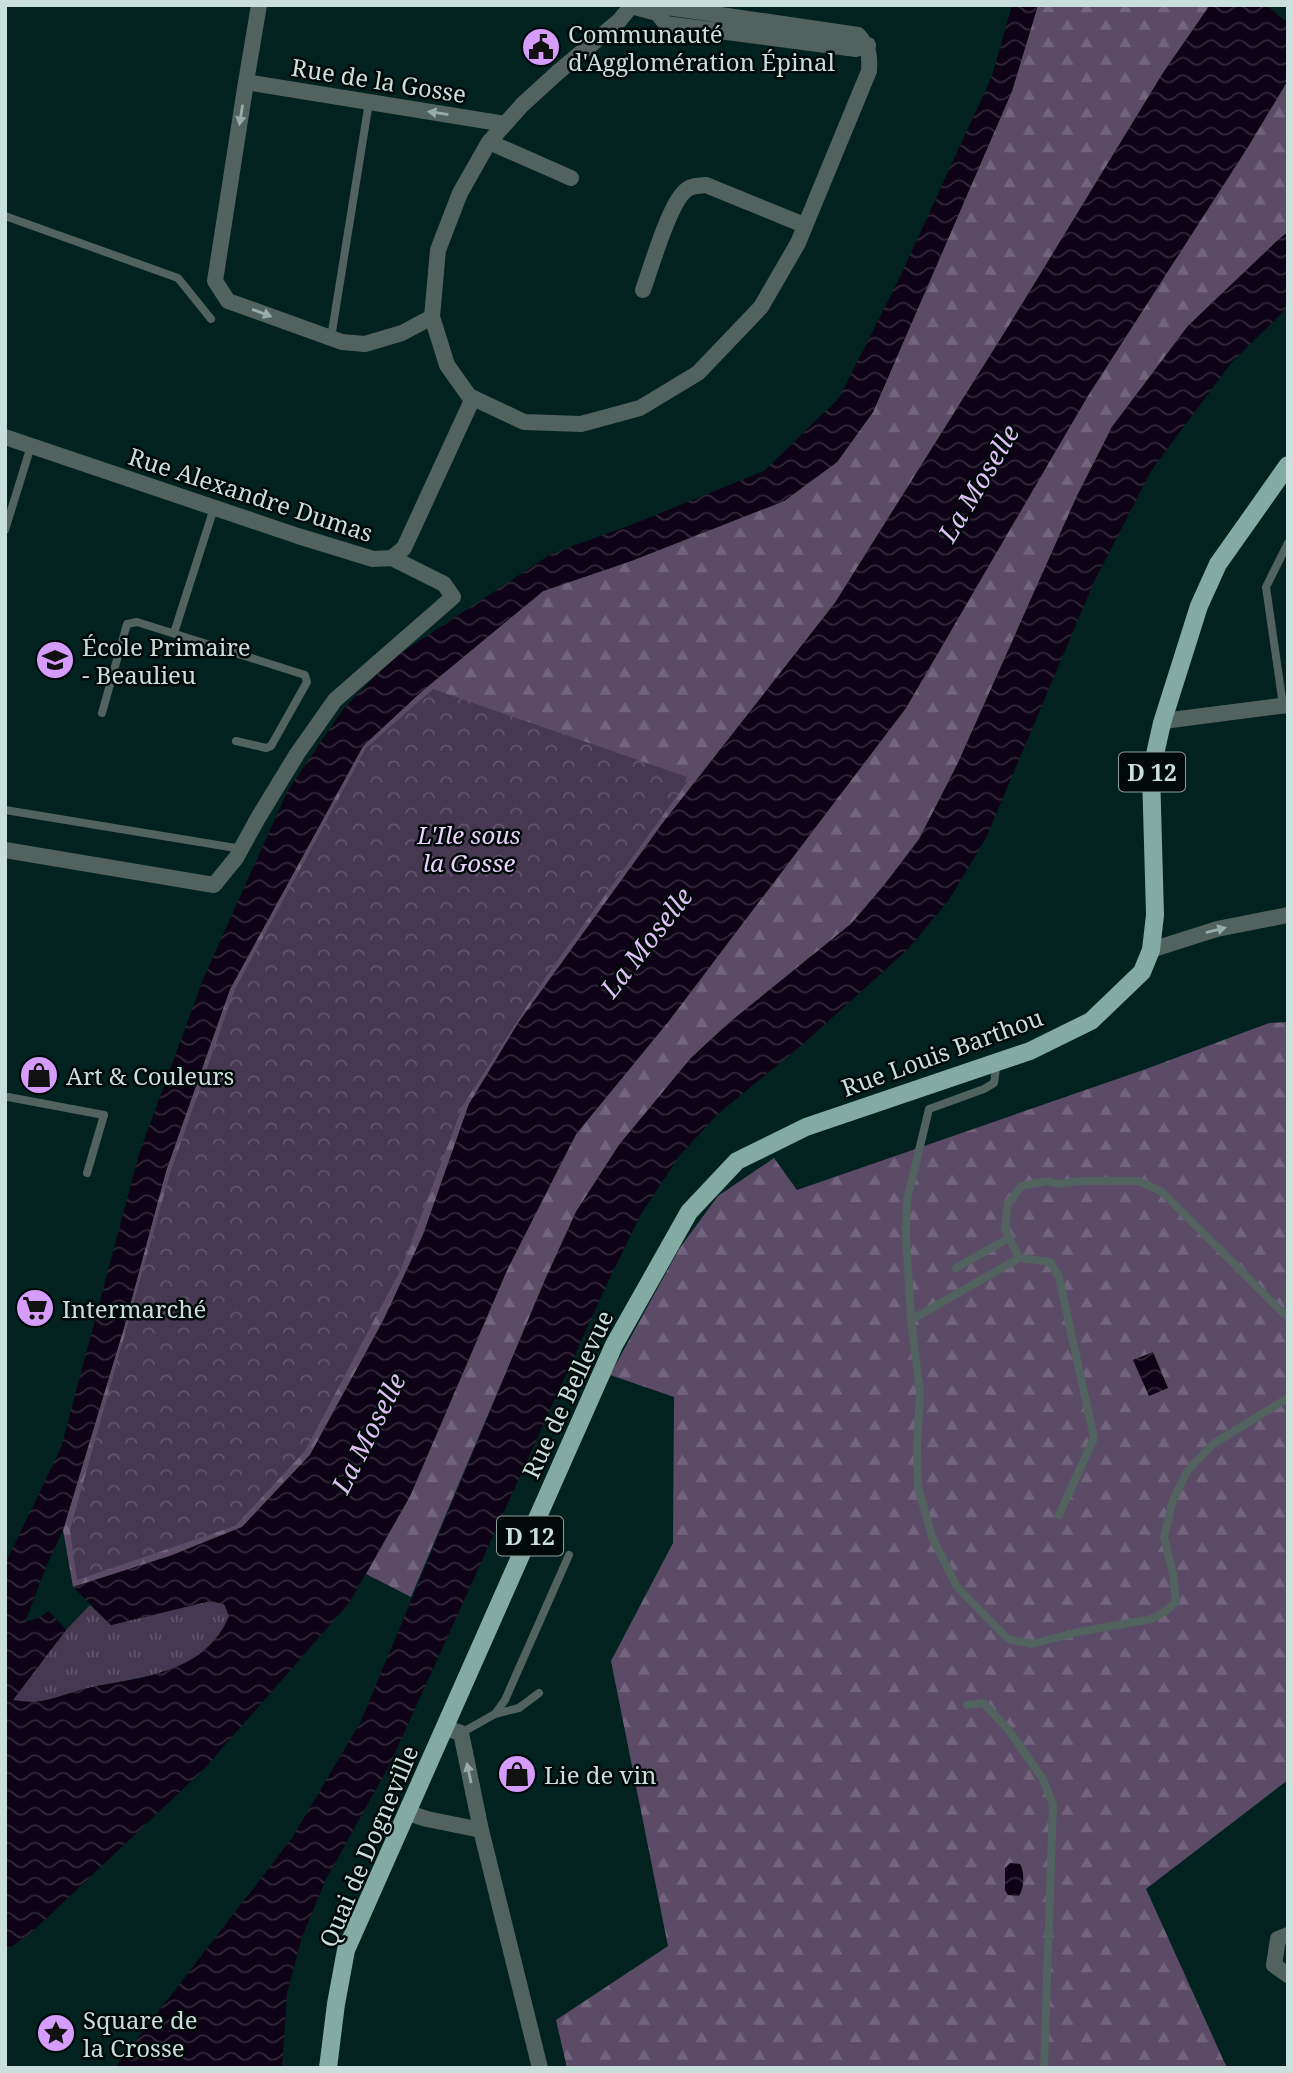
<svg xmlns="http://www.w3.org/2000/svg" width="1293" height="2073" viewBox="0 0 1293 2073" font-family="'Noto Serif',serif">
<defs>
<pattern id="grass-tufts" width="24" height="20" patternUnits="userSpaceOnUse" patternTransform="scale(1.75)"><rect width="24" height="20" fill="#463850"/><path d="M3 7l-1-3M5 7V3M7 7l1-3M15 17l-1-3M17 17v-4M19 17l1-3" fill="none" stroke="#5f5469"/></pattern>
<pattern id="forest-firs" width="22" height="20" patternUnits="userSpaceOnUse" patternTransform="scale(1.75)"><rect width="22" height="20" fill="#5b4b67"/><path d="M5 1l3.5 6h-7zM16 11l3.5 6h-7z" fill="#71647c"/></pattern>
<pattern id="park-crowns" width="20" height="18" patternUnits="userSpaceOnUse" patternTransform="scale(1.75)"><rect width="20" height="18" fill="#463850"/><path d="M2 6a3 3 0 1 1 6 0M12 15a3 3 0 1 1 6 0" fill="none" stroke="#5f5469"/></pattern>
<pattern id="water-waves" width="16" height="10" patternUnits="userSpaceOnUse" patternTransform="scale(1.75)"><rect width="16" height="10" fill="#0e0316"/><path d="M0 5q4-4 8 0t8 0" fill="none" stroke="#302737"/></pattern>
</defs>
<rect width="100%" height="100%" fill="#01221e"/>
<path fill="url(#grass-tufts)" d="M 210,1601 L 225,1604 L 230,1616 C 206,1673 145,1676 92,1687 C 73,1691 53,1700 34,1702 C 27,1702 19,1701 12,1700 L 66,1630 L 90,1605 L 111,1625 Z"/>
<path fill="url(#forest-firs)" d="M 1038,5 L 1210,5 L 1163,73 L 1008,327 L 835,603 L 662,824 L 469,1104 L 423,1235 L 383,1321 L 310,1455 L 242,1527 L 170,1556 L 73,1587 L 63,1530 L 125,1324 L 166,1171 L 230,989 L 363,746 L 421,692 L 543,591 L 631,561 L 784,501 L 837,462 L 873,412 L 1012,91 Z
M 1288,80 L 1288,232 L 1277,241 L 1188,326 L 1112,427 L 1077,496 L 958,763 L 919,839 L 885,884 L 851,924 L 730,1022 L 691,1058 L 619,1145 L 576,1212 L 545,1280 L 411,1597 L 366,1574 L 410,1496 L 507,1270 L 576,1134 L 668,1022 L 862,765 L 1089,394 L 1247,147 Z
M 1288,1022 L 1288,1780 L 1146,1889 L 1227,2068 L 567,2068 L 556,2020 L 668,1946 L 611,1661 L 673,1543 L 674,1397 L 610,1375 L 679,1249 L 718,1196 L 774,1158 L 797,1190 L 1146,1069 L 1269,1023 Z"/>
<path fill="url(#park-crowns)" d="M 433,689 L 690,778 L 547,975 L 463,1105 L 401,1269 L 305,1451 L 235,1526 L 77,1580 L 70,1530 L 170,1173 L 235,989 L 366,748 Z"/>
<path fill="url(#water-waves)" d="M 1012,5 L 1038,5 L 1012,91 L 873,412 L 837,462 L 784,501 L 631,561 L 543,591 L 421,692 L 363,746 L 230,989 L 166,1171 L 125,1324 L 63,1530 L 46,1567 L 25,1622 L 40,1617 L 49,1611 L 66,1630 L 13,1700 C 20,1701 28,1702 35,1702 C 54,1700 74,1691 93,1687 C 145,1677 206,1672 229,1616 L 224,1604 L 210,1601 L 111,1625 L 73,1587 L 170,1556 L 242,1527 L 310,1455 L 383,1321 L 423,1235 L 469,1104 L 518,1023 L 662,824 L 835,603 L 1008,327 L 1163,73 L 1210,5 L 1288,5 L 1288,80 L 1248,147 L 1089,394 L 906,708 L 668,1022 L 576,1134 L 507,1270 L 410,1496 L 349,1603 L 204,1769 L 31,1933 L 5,1951 L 5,1564 L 61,1448 L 139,1154 L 204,977 L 288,790 L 344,708 L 392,659 L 551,554 L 636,523 L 764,471 L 839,398 L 900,277 L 992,76 Z
M 1288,232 L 1288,307 L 1231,363 L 1151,471 L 1094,582 L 986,838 L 949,900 L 907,950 L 803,1044 L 719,1113 L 680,1155 L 641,1214 L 606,1286 L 390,1764 L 325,1881 L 302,1937 L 287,1993 L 282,2068 L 115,2068 L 292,1838 L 360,1723 L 545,1280 L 576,1212 L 619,1145 L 691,1058 L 730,1022 L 851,924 L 885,884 L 919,840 L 958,763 L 1077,496 L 1112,427 L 1188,326 L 1277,241 Z
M 1153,1352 L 1168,1388 L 1149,1396 L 1133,1360 Z
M 1010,1863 L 1020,1864 C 1025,1872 1024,1889 1019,1896 L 1008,1895 L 1005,1890 L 1005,1868 Z"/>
<path fill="#01221e" d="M 1266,5 L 1288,5 L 1288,23 Z"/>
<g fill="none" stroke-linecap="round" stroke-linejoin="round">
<path stroke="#51625f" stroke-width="8" d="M 5,216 L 178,278 L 211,319
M 331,338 L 369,102
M 5,530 L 31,446
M 174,633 L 214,508
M 1283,705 L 1266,587 L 1288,543
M 102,713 L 127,624 L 137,622 L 305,675 L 307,682 L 271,746 L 266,748 L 236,741
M 5,810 L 242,849
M 8,1097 L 104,1115 L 87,1173
M 1019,1258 L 1050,1262 L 1059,1277 L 1094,1438 L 1059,1515
M 956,1268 L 1009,1238
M 1288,1318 L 1162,1192 L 1139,1181 L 1081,1181 L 1058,1184 L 1047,1181 L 1021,1186 L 1008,1204 L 1005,1229 L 1019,1258 L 911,1320 L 920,1392 L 917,1449 L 918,1487 L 932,1537 L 957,1587 L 1008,1639 L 1032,1644 L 1078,1632 L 1152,1619 L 1167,1610 L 1176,1602 L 1173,1574 L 1164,1537 L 1173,1500 L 1188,1470 L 1213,1444 L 1288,1398
M 911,1320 L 906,1237 L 907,1200 L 929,1109 L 984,1089 L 994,1083 L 997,1062
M 967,1705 L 983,1703 L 1007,1728 L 1043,1779 L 1053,1805 L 1044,2068
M 495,1714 L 519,1708 L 539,1693
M 461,1733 L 495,1714 L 505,1700 L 569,1555"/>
<path stroke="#51625f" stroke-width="16" d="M 632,5 L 619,21 L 557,73 L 522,105 L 489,142 L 460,193 L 438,250 L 432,317 L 447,365 L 469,396 L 524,422 L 581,424 L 640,408 L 698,373 L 761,307 L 798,243 L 869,71 C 870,55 869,47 858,35 L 667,7 L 657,13
M 631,6 L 657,13 L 666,24 L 856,49 L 868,45
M 246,82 L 259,5
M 489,142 L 571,178
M 643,290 C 651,268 669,205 685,191 C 691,185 698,186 706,185 L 804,225
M 432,317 L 402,333 L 365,344 L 342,342 L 228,301 L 215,281 L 246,82 L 505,124
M 5,437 L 298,536 L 373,559 L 392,558 L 404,548 L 473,398
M 1162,723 L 1171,720 L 1288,705
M 5,850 L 214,885 L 236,858 L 258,818 L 297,754 L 335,700 L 453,597 L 444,584 L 392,558
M 1151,950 L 1217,929 L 1288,915
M 445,1728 L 461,1733 L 481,1830 L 540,2068
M 408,1813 L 427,1819 L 481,1830
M 1288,1935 L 1278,1939 L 1274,1965 L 1288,1975"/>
<path stroke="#84aaa4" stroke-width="18" d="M 328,2068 L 336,2004 L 346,1950 L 614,1345 L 689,1212 L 737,1161 L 806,1127 L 1030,1051 L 1091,1021 L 1142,972 L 1151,950 L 1155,915 L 1151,772 L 1162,723 L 1199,606 L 1218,564 L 1288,465"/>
</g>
<defs><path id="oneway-solid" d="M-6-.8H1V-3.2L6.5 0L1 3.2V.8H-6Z" transform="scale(1.75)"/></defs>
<g fill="#98ada9">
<use href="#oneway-solid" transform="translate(438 113) rotate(-171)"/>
<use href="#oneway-solid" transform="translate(241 115) rotate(99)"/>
<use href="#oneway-solid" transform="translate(262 313) rotate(20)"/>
<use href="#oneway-solid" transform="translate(1216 930) rotate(-14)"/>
<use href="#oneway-solid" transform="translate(469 1773) rotate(-102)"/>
</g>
<defs>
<symbol id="civic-disc" viewBox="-11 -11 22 22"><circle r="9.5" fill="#d59cfb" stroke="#000908"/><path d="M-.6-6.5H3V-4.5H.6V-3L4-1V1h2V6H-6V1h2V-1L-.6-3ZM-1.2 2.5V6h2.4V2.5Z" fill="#111"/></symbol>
<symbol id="school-disc" viewBox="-11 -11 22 22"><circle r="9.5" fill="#d59cfb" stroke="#000908"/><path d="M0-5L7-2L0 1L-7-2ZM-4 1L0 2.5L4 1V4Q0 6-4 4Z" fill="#111"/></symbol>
<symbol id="shop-disc" viewBox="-11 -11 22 22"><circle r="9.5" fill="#d59cfb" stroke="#000908"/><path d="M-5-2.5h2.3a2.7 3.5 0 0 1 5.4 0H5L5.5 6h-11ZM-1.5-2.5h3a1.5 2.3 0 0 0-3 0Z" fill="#111"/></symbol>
<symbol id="supermarket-disc" viewBox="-11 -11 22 22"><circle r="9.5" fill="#d59cfb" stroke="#000908"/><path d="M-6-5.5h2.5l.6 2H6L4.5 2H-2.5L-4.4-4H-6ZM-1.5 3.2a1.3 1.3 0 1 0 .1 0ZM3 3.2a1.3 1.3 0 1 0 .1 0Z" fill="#111"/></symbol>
<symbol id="sight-disc" viewBox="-11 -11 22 22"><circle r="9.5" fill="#d59cfb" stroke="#000908"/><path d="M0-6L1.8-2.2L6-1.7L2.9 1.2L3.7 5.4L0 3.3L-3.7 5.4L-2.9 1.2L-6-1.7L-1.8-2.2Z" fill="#111"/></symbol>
</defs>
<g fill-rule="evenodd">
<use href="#civic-disc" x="519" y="25" width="44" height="44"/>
<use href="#school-disc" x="33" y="638" width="44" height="44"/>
<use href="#shop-disc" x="17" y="1053" width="44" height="44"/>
<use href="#supermarket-disc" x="13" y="1286" width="44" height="44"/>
<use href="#shop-disc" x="495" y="1752" width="44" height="44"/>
<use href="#sight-disc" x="34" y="2011" width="44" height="44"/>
</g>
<g text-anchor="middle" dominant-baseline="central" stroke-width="5" stroke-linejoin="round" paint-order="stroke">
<g fill="#000908" stroke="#8c9f9c" stroke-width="2">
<rect x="1119" y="752.5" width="66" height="39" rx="5"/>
<rect x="497" y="1516.5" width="66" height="39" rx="5"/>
</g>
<g font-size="23" font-weight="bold" fill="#c8dfdb">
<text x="1152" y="772">D 12</text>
<text x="530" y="1536">D 12</text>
</g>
<g font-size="24" fill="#c8dfdb" stroke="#000908" text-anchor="start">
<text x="568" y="33">Communauté<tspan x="568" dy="28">d'Agglomération Épinal</tspan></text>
<text x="82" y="646">École Primaire<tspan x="82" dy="28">- Beaulieu</tspan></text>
<text x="66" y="1075">Art &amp; Couleurs</text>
<text x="62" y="1308">Intermarché</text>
<text x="544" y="1774">Lie de vin</text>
<text x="83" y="2019">Square de<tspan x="83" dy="28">la Crosse</tspan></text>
</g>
<g font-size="24" fill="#c8dfdb" stroke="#000908">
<text transform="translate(379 80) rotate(9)">Rue de la Gosse</text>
<text transform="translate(251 494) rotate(18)">Rue Alexandre Dumas</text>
<text transform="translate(942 1052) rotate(-20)">Rue Louis Barthou</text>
<text transform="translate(567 1394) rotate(-65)">Rue de Bellevue</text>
<text transform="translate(368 1846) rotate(-67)">Quai de Dogneville</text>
</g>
<g font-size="24" font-style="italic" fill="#ead2fd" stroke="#000908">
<text x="469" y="834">L'Ile sous<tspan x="469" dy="28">la Gosse</tspan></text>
</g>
<g font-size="26" font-style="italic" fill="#dfc0f5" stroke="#000908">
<text transform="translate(978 483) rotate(-59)">La Moselle</text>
<text transform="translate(646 942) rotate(-52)">La Moselle</text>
<text transform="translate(368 1433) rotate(-63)">La Moselle</text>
</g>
</g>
<rect width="1293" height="2073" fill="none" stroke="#c8dfdb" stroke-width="14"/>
</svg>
